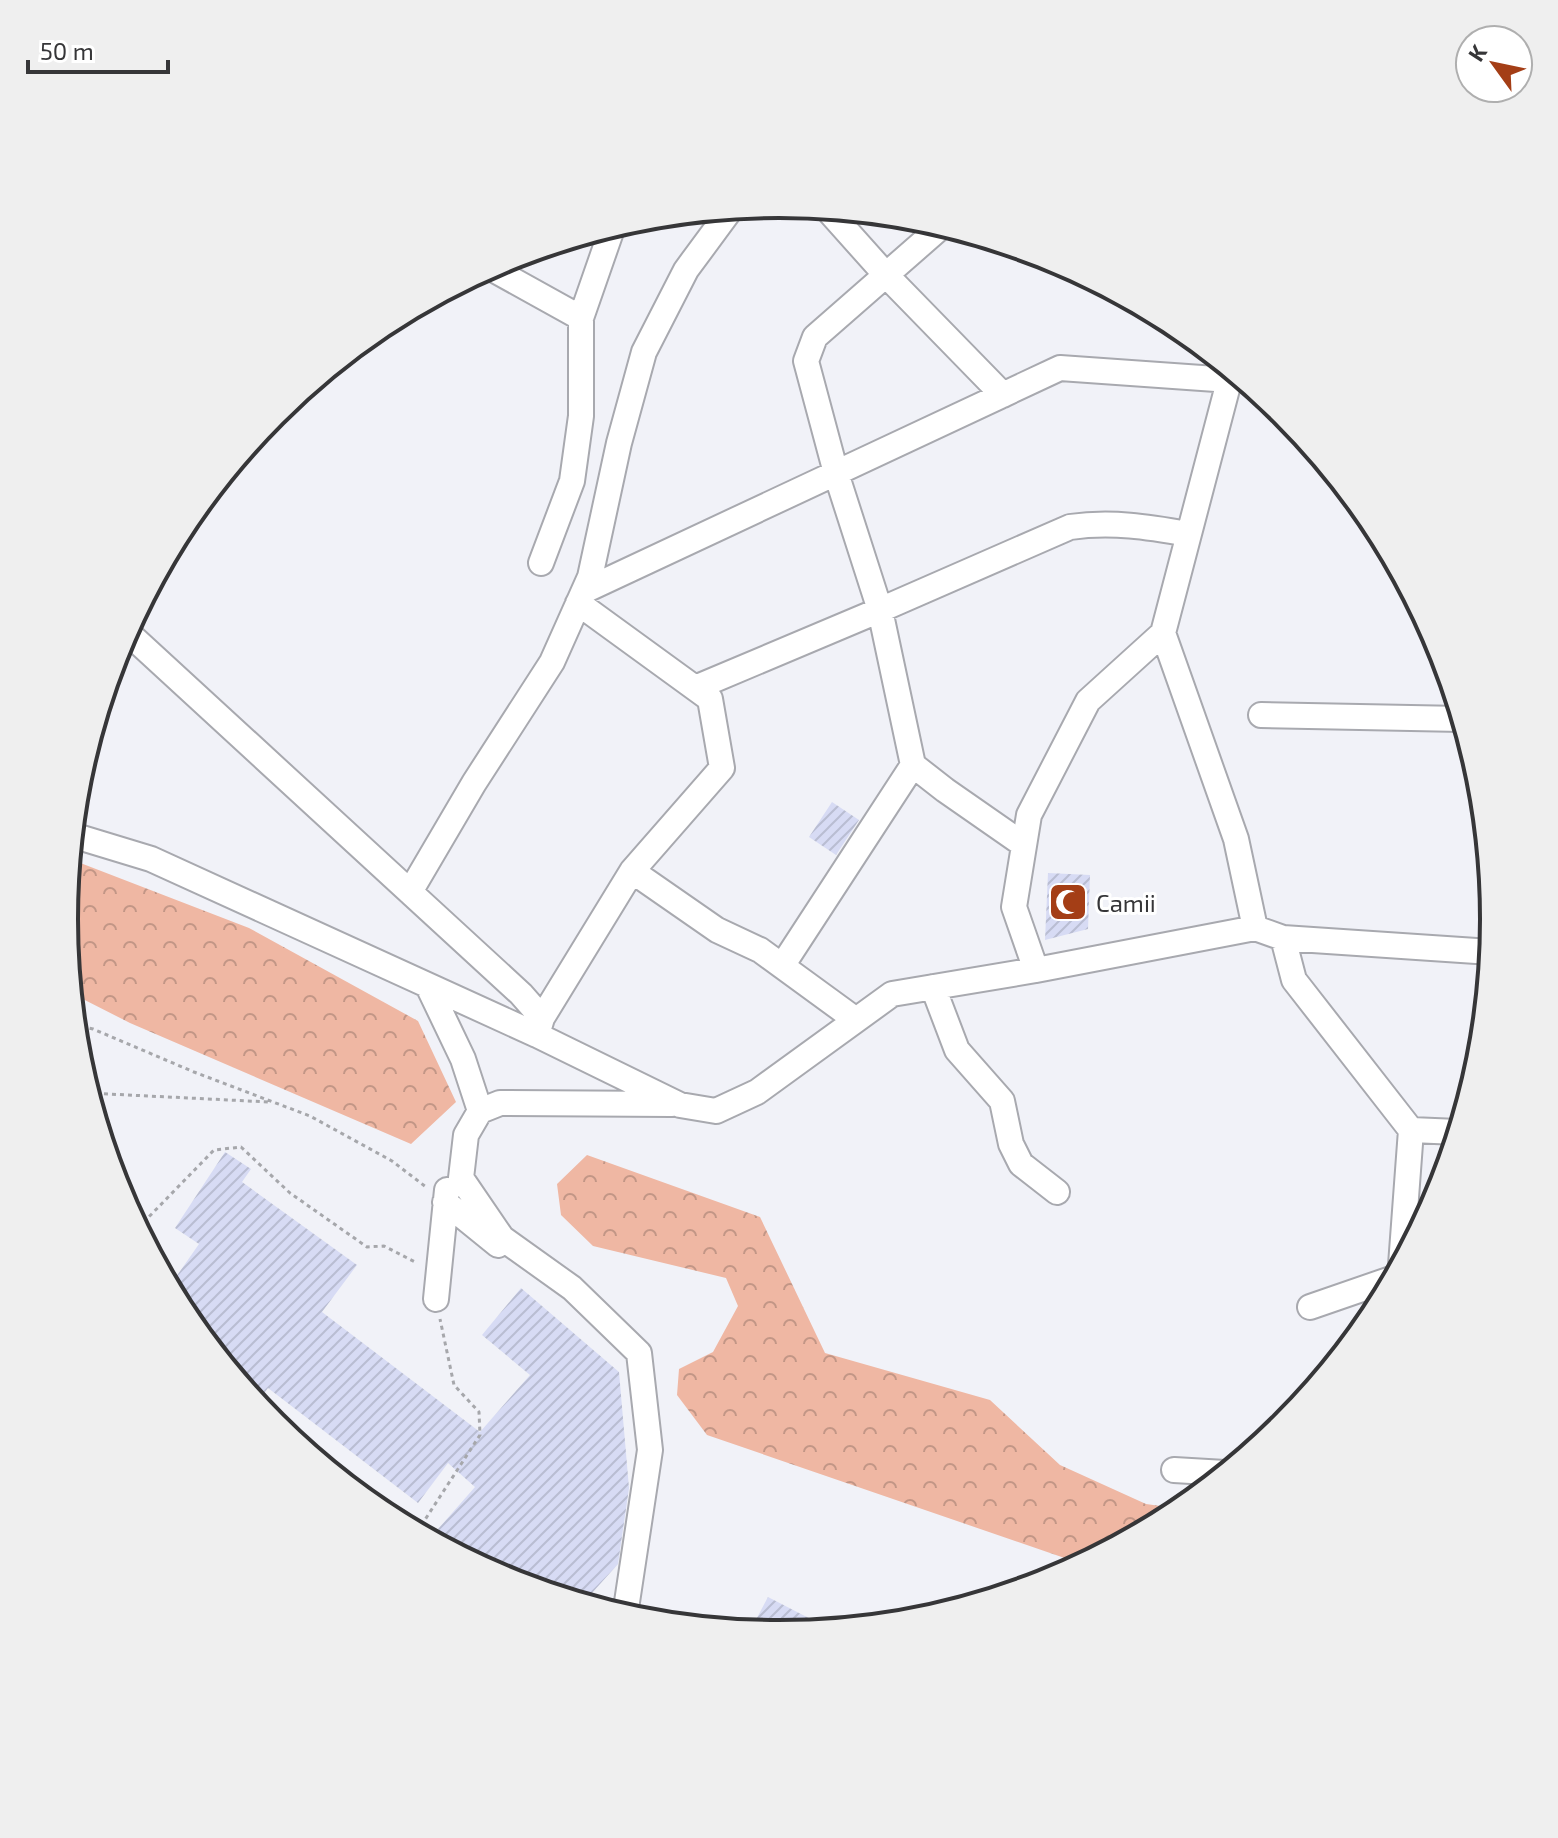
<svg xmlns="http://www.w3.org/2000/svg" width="1558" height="1838" viewBox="0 0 1558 1838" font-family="'Exo 2',sans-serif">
<defs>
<pattern id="forest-crowns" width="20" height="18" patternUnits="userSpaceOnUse" patternTransform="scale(2)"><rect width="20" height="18" fill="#efb7a3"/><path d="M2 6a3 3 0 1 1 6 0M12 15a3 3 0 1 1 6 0" fill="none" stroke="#c29686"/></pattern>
<pattern id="building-hatch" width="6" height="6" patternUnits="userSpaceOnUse" patternTransform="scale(2)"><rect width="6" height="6" fill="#d7dbf4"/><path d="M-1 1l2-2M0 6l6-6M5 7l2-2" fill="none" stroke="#b9bdd2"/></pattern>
</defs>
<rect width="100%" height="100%" fill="#f1f2f8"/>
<path fill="url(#forest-crowns)" d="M 70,859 L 249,928 L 418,1021 L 456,1102 L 411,1144 L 130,1023 L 71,993 L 64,919 Z
M 587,1155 L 760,1217 L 825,1353 L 990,1400 L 1060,1465 L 1146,1504 L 1182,1509 L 1082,1564 L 707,1435 L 677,1395 L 679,1369 L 713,1352 L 738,1306 L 726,1278 L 593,1246 L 561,1215 L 557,1184 Z"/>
<path fill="url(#building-hatch)" d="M 832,802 L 859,820 L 836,855 L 809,837 Z
M 1048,873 L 1090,875 L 1088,929 L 1045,940 Z
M 225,1152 L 251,1169 L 242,1182 L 357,1265 L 322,1312 L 480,1432 L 530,1375 L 482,1335 L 521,1288 L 619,1372 L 629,1488 L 618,1564 L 583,1603 L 505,1579 L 479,1565 L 438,1529 L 475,1487 L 448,1463 L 418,1503 L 268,1388 L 256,1404 L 184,1316 L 169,1287 L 199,1244 L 175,1228 Z
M 768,1597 L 830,1629 L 779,1634 L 750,1631 Z"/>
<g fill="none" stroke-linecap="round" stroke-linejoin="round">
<defs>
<path id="minor" d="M 827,209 L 886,275 L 1003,395
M 489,267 L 581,318
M 541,563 L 572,481 L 581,416 L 581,318 L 613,226
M 584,591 L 1060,368 L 1230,380
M 126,631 L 521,994 L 542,1018 L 537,1035
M 1163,633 L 1236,839 L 1255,928
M 695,688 L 880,610 L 836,473 L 806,361 L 815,337 L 943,225
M 1261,715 L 1462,719
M 72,835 L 151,859 L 537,1035 L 680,1105 L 716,1111 L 757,1092 L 892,994 L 1036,970 L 1014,907 L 1029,815 L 1088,701 L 1163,633 L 1232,370
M 1024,845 L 945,790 L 913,765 L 880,610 L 1070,527 C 1112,521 1148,527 1189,534
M 632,871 L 717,930 L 760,950 L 856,1020
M 410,892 L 474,783 L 552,662 L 590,577 L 619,443 L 644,352 L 686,270 L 731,209
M 1283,938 L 1294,980 L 1411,1130 L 1458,1132
M 782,966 L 913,765
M 1036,970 L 1255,928 L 1283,938 L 1491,952
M 933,987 L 957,1050 L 1002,1101 L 1011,1144 L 1021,1164 L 1057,1192
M 429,988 L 463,1059 L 480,1111
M 542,1018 L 632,871 L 722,768 L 710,699 L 578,603
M 445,1202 L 498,1245
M 1401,1265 L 1411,1130
M 436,1299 L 447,1190
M 1310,1307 L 1394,1278
M 1174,1470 L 1225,1473
M 620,1615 L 627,1602 L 650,1450 L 639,1353 L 572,1288 L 502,1238 L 461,1178 L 466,1135 L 480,1111 L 500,1103 L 672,1104"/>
</defs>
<use href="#minor" stroke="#a8a9af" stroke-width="28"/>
<path stroke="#a6a7ab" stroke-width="3" stroke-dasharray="4 4" stroke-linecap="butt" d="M 74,1025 L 93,1029 L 194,1072 L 310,1116 L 392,1161 L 426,1187
M 88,1093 L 269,1102
M 138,1228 L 214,1150 L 241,1147 L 290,1193 L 367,1247 L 384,1246 L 417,1263
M 417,1532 L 480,1435 L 479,1412 L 454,1385 L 440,1319"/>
<use href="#minor" stroke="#fff" stroke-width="24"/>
</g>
<defs>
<symbol id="mosque-square" viewBox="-11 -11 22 22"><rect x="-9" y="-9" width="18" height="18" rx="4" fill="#a43e16" stroke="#fff"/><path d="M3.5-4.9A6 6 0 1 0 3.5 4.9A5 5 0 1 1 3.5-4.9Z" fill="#fff"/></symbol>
</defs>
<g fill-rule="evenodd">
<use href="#mosque-square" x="1046" y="880" width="44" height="44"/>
</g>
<g text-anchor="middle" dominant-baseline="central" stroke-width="6" stroke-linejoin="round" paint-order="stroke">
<g font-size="24" fill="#363638" stroke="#fff" text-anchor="start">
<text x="1096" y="902">Camii</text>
</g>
</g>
<path d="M0 0H1558V1838H0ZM78 919a701 701 0 1 1 1402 0a701 701 0 1 1-1402 0Z" fill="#efefef" fill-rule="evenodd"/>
<path fill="none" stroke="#363638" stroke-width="4" d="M78 919a701 701 0 1 1 1402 0a701 701 0 1 1-1402 0Z"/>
<g transform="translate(1494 64) rotate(303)"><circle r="38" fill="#ffffff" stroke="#afafaf" stroke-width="2"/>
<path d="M0-6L14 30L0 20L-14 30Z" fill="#a43e16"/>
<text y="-12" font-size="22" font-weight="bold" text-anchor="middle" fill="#363638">K</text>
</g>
<path d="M28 60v12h140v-12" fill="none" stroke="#363638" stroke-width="4"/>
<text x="40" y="60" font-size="24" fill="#363638" stroke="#ffffff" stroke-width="6" paint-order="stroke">50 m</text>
</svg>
